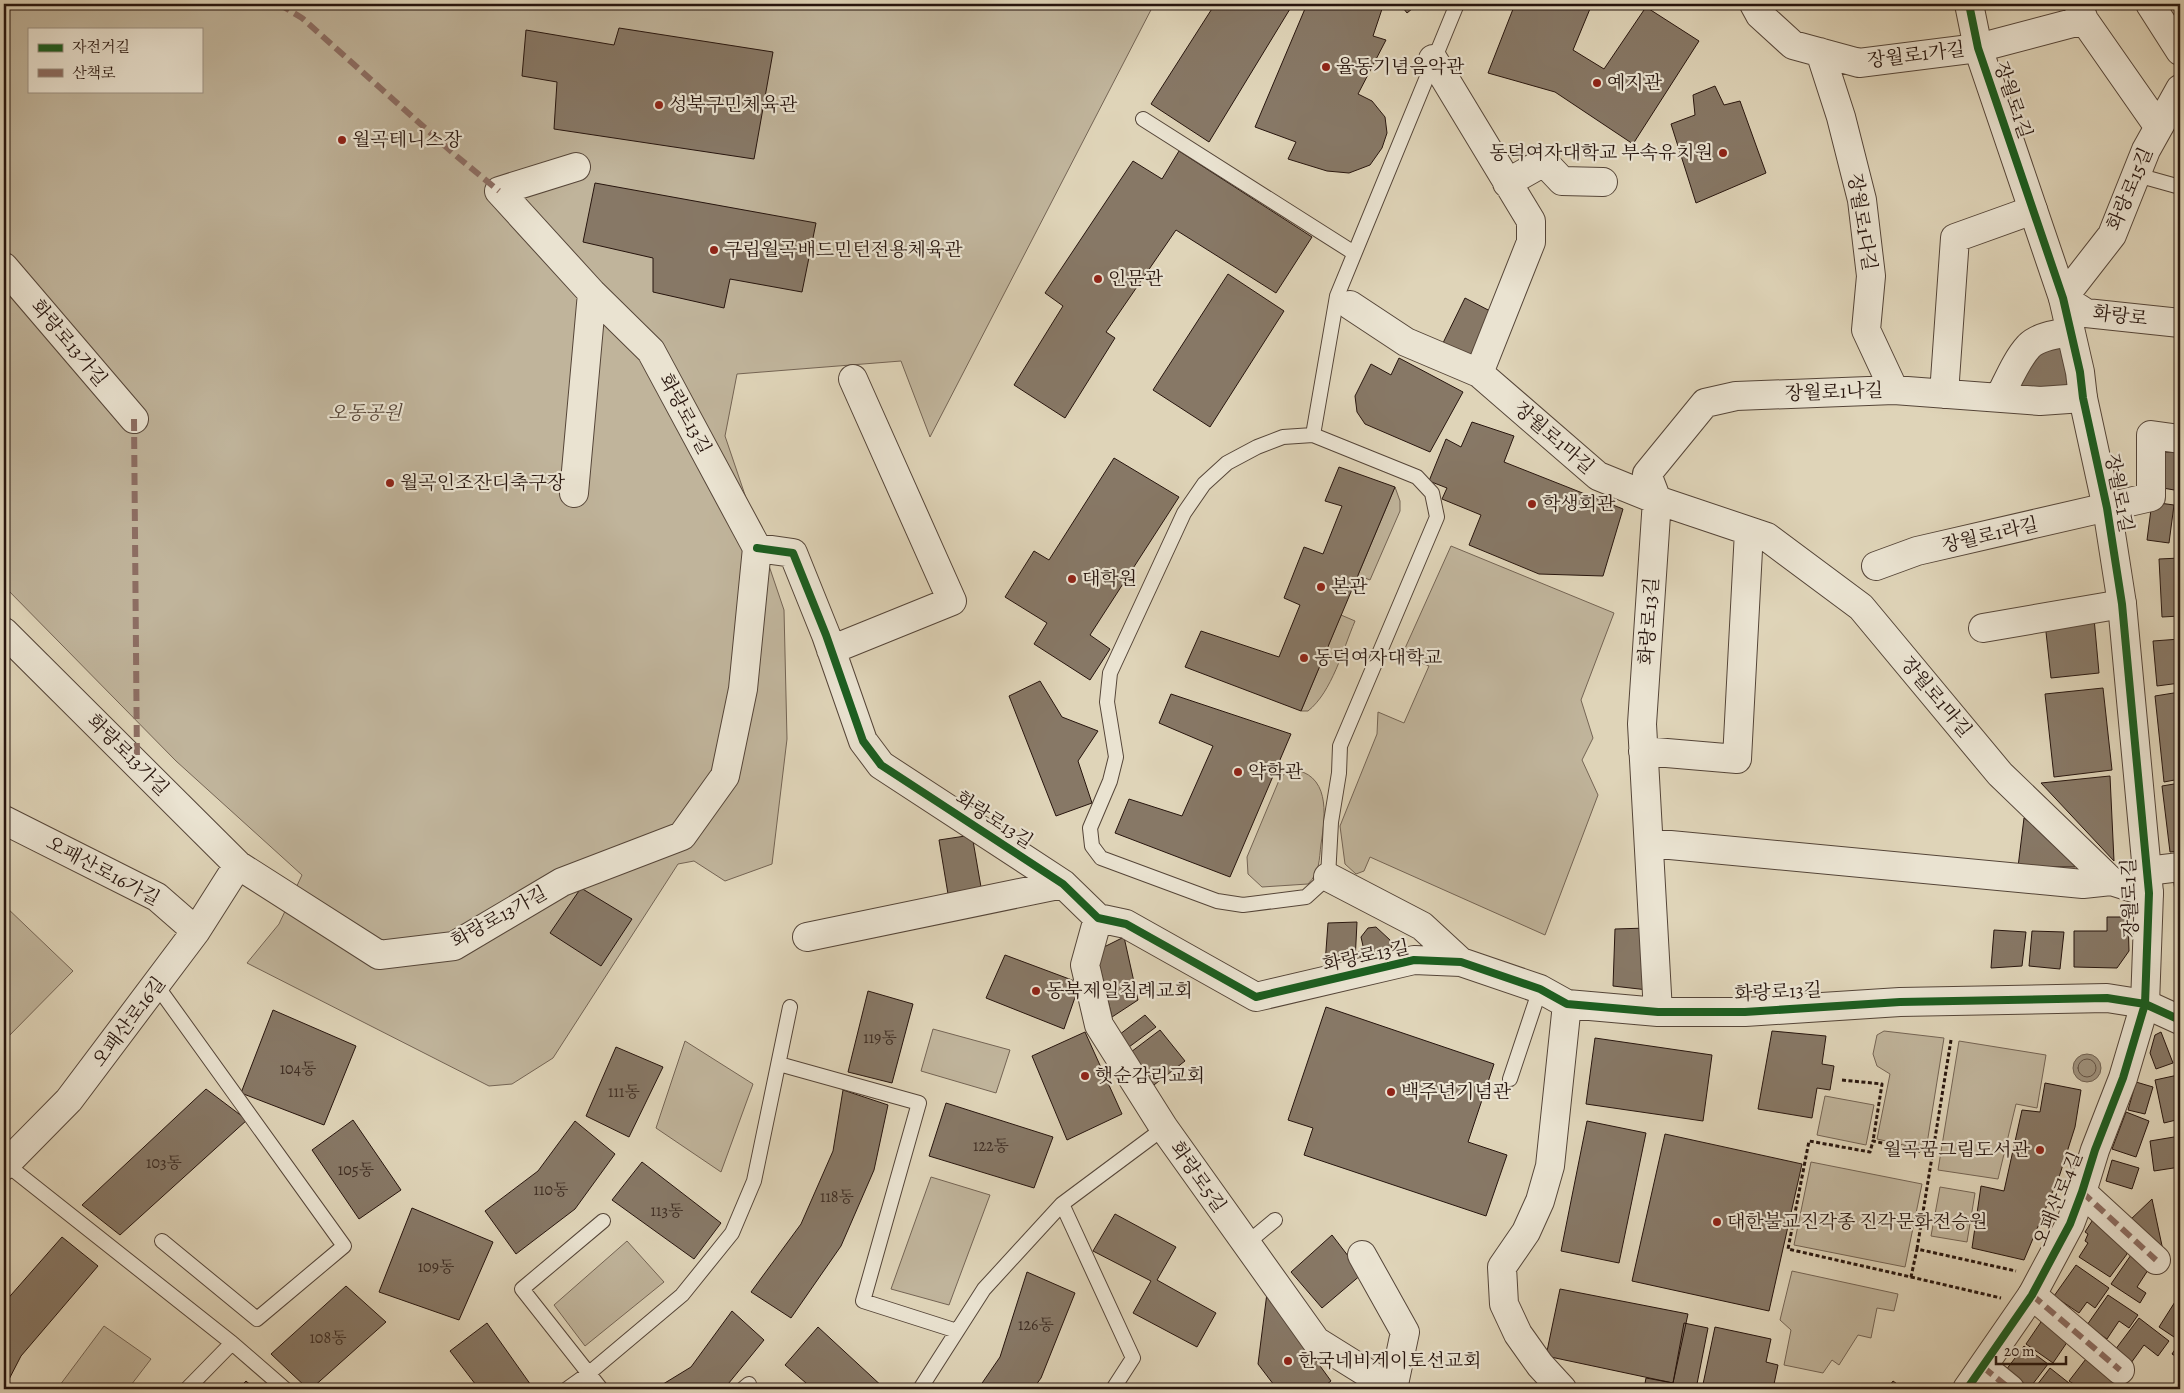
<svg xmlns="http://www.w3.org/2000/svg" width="2184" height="1393" viewBox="0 0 2184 1393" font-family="Alegreya,'Noto Serif KR',serif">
<rect width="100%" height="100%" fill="#dfd4b8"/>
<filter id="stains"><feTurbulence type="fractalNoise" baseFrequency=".004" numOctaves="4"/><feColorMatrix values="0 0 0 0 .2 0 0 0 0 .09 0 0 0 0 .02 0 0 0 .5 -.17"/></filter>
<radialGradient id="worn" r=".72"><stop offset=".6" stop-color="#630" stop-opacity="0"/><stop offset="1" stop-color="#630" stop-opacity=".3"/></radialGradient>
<path fill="#c0b49b" stroke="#746454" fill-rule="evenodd" d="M 4,4 L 1154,4 L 930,437 L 901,361 L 737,374 L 725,436 L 784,610 L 787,739 L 772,864 L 725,881 L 694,861 L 678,864 L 553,1058 L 512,1084 L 489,1086 L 247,963 L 279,924 L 302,875 L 176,761 L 4,586 ZM 29,29 L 201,29 L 201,91 L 29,91 Z
M 1395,487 L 1400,501 L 1400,511 L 1370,580 L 1358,575 Z
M 1451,546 L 1614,613 L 1581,700 L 1593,738 L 1582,760 L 1598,795 L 1545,935 L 1370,857 L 1364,871 L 1356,874 L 1345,864 L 1340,826 L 1377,734 L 1378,712 L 1404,723 L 1429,666 L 1402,655 Z
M 1341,615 L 1355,621 C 1343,649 1332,692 1308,711 L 1301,711 Z
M 1290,769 C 1330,773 1326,813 1321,844 C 1319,860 1320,872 1308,884 L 1262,887 L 1248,874 L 1247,857 L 1280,778 Z
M 4,905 L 73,971 L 4,1041 Z
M 933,1029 L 1010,1050 L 996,1093 L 921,1071 Z
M 1884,1031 L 1944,1038 L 1926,1150 L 1877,1139 L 1890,1074 L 1877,1066 L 1873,1054 L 1877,1035 Z
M 685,1041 L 753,1084 L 721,1172 L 656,1128 Z
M 1959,1041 L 2046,1055 L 2037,1108 L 2016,1104 L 1998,1179 L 1938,1170 Z
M 1825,1096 L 1874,1105 L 1866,1145 L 1817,1135 Z
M 1811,1162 L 1922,1184 L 1905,1267 L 1794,1245 Z
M 931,1177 L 990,1195 L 949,1305 L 891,1289 Z
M 1940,1187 L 1975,1193 L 1967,1242 L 1931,1236 Z
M 627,1241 L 664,1282 L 585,1346 L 554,1305 Z
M 1792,1271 L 1898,1294 L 1894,1311 L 1877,1308 L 1871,1338 L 1858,1335 L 1839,1365 L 1832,1360 L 1823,1373 L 1784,1365 L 1791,1330 L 1780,1320 Z
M 104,1326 L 151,1359 L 128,1389 L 57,1389 Z"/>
<path fill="#a0937e" stroke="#706151" d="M2073 1068a14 14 0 1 1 28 0a14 14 0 1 1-28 0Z"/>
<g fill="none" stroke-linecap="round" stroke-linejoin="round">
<path stroke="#645446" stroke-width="1" d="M2078 1068a9 9 0 1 1 18 0a9 9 0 1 1-18 0Z"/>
</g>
<path fill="#877866" stroke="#27150e" d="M 1215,4 L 1293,4 L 1209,142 L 1151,104 Z
M 1307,4 L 1368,4 L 1382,9 L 1373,36 L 1386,40 L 1358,94 L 1372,101 L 1385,117 L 1387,133 L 1382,148 L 1370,165 L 1349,173 L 1327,171 L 1288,159 L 1296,142 L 1255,127 Z
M 1400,4 L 1418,4 L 1407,13 Z
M 1515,4 L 1592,4 L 1573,50 L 1604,69 L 1646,7 L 1699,41 L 1633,144 L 1555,92 L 1488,73 Z
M 619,28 L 773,52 L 754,159 L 554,129 L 557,82 L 522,76 L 526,30 L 614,45 Z
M 1715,86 L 1724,105 L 1740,101 L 1766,173 L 1696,203 L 1671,124 L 1695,115 L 1693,95 Z
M 1179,151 L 1312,237 L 1276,293 L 1176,230 L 1106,332 L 1115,338 L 1065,418 L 1014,385 L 1063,306 L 1045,293 L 1133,161 L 1162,179 Z
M 595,183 L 816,223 L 802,292 L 730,279 L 724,308 L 653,292 L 653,258 L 583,242 Z
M 1228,274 L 1284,311 L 1210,427 L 1153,390 Z
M 1465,298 L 1492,312 L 1474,358 L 1442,345 Z
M 2063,342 L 2073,388 L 2037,393 L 2014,386 L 2035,353 Z
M 1399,358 L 1463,392 L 1430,452 L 1365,424 L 1357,412 L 1355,396 L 1371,364 L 1391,375 Z
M 1472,422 L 1514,436 L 1504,462 L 1623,509 L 1603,576 L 1539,574 L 1469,545 L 1481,515 L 1442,499 L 1447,488 L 1429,481 L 1446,439 L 1461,447 Z
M 2163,446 L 2180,449 L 2180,491 L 2157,487 Z
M 1114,458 L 1179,497 L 1090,635 L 1110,649 L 1090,680 L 1034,644 L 1047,623 L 1005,597 L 1034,551 L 1049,560 Z
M 1339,467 L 1395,487 L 1301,711 L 1185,667 L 1201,631 L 1279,657 L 1300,605 L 1284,598 L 1304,547 L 1323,554 L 1342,506 L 1325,501 Z
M 2152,502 L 2174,505 L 2169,543 L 2147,540 Z
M 2180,558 L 2180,616 L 2162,617 L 2159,559 Z
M 2094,618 L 2099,673 L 2051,678 L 2045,623 Z
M 2180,639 L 2180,683 L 2157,686 L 2153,641 Z
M 1040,681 L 1062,717 L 1098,731 L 1078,761 L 1092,803 L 1056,816 L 1009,696 Z
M 2103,688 L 2112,770 L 2054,777 L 2045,694 Z
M 2180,692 L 2180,779 L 2164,782 L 2155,696 Z
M 1171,694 L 1291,734 L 1230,877 L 1115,833 L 1129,799 L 1182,816 L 1213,746 L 1159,723 Z
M 2110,776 L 2114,861 L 2041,783 Z
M 2180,783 L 2180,851 L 2170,852 L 2162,786 Z
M 2024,818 L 2076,859 L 2075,867 L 2018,867 Z
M 972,835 L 981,887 L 948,894 L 939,840 Z
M 2180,874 L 2180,933 L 2173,875 Z
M 581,888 L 632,919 L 601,966 L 550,933 Z
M 2107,917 L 2128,917 L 2129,951 L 2117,968 L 2074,967 L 2074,931 L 2107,931 Z
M 1357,922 L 1355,962 L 1325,964 L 1328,923 Z
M 1376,927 L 1390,940 L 1392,947 L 1383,956 L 1368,963 L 1357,954 L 1363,946 L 1361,937 L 1368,928 Z
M 1647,928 L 1648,990 L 1613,986 L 1615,929 Z
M 1994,930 L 2026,932 L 2022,966 L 1991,968 Z
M 2032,931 L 2064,932 L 2060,969 L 2029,966 Z
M 1124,937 L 1138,1000 L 1112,1017 L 1096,951 Z
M 1005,955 L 1080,983 L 1064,1029 L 986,998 Z
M 868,991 L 913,1004 L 892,1083 L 848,1072 Z
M 1326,1007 L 1494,1064 L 1468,1142 L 1507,1155 L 1486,1216 L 1304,1155 L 1313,1128 L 1288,1120 Z
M 273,1010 L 356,1046 L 324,1125 L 241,1093 Z
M 1145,1015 L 1156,1027 L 1125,1050 L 1115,1038 Z
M 1160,1030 L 1185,1061 L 1150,1088 L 1127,1055 Z
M 1772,1031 L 1826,1036 L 1822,1064 L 1834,1066 L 1830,1090 L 1817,1088 L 1812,1118 L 1758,1109 Z
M 1085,1032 L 1122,1114 L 1067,1140 L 1032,1056 Z
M 2161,1032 L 2173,1063 L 2156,1069 L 2150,1053 L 2155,1035 Z
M 1595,1038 L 1712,1055 L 1703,1121 L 1586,1104 Z
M 616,1047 L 663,1067 L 629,1137 L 586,1116 Z
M 2178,1075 L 2180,1084 L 2180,1119 L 2164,1123 L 2155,1080 Z
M 2136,1082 L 2153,1087 L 2145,1114 L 2128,1110 Z
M 2045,1083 L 2081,1090 L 2075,1127 L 2060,1174 L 2024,1260 L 1972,1248 L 1981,1186 L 2004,1191 L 2022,1110 L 2040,1112 Z
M 206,1089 L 247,1120 L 120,1235 L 82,1205 Z
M 843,1090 L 888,1105 L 874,1170 L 841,1246 L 791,1318 L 751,1292 L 801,1224 L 833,1151 Z
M 946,1103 L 1053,1137 L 1034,1188 L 929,1156 Z
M 2126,1112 L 2149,1121 L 2136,1157 L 2112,1149 Z
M 353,1120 L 401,1190 L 359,1219 L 312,1150 Z
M 575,1121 L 615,1154 L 575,1209 L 516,1254 L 485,1211 L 538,1171 Z
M 1587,1121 L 1646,1133 L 1619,1263 L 1561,1251 Z
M 1665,1134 L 1802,1164 L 1769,1311 L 1632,1281 Z
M 2180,1136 L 2180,1167 L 2154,1171 L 2150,1141 Z
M 2112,1160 L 2139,1168 L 2132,1189 L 2106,1181 Z
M 642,1162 L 721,1223 L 694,1259 L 612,1200 Z
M 2152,1199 L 2164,1255 L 2129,1221 Z
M 412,1208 L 493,1242 L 459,1320 L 379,1292 Z
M 1115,1214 L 1176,1247 L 1157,1280 L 1216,1313 L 1197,1347 L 1133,1313 L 1151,1281 L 1093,1251 Z
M 2094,1218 L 2126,1242 L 2127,1254 L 2110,1277 L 2079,1257 L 2088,1243 L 2085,1241 L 2088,1234 L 2085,1232 Z
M 1332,1235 L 1362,1274 L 1322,1308 L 1291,1272 Z
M 62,1237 L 98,1266 L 21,1356 L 4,1389 L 4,1303 Z
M 2131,1255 L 2150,1267 L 2137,1287 L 2146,1293 L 2140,1303 L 2111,1284 Z
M 2076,1265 L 2109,1288 L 2095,1308 L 2087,1302 L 2079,1313 L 2054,1296 Z
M 1027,1272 L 1075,1293 L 1041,1378 L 1033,1389 L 978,1389 L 1000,1357 Z
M 346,1286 L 386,1322 L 311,1389 L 308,1389 L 271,1354 Z
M 1560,1289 L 1688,1314 L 1673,1383 L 1546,1356 Z
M 1267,1293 L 1331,1381 L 1321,1389 L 1277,1389 L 1258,1364 Z
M 2180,1294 L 2180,1341 L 2159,1327 Z
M 2108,1295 L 2138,1315 L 2129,1328 L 2119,1321 L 2107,1339 L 2087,1325 Z
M 732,1311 L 764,1340 L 724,1389 L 655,1389 L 691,1367 Z
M 2139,1318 L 2169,1341 L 2158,1356 L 2144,1345 L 2131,1363 L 2115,1350 Z
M 2043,1319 L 2070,1338 L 2053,1363 L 2026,1344 Z
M 487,1323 L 533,1388 L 479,1389 L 450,1351 Z
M 1684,1323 L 1708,1328 L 1696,1389 L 1644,1389 L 1646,1378 L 1673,1383 Z
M 818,1327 L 885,1389 L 813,1389 L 785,1365 Z
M 1715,1327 L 1771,1339 L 1766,1362 L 1778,1365 L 1773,1389 L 1702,1389 Z
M 2180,1342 L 2180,1359 L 2172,1354 Z
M 2024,1346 L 2048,1364 L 2029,1389 L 2023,1389 L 2003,1374 Z
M 2089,1355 L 2122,1379 L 2114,1389 L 2081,1389 L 2069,1381 Z
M 2050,1368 L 2074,1387 L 2072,1389 L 2034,1389 Z
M 246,1381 L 255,1389 L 238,1389 Z
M 1893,1381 L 1904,1389 L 1887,1389 Z"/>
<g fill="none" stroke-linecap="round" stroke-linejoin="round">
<defs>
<path id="service" d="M 1143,119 L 1354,253
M 2137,175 L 2180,187
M 1313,435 L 1283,437 L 1257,447 L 1227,463 L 1204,484 L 1184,513 L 1110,673 L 1107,702 L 1116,757 L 1110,781 L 1090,828 L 1092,846 L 1101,858 L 1217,901 L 1243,905 L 1306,897 L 1328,877 L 1331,822 L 1339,773 L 1340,746 L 1437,517 L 1432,493 L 1417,477 L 1313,435 L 1337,296 L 1457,4
M 157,986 L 344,1246 L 257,1319 L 162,1241
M 779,1064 L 919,1103 L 863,1301 L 957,1331
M 1510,1079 L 1540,989
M 6,1164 L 232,1343 L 187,1389
M 1062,1204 L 1133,1358 L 1113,1389
M 1246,1244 L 1275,1220
M 232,1343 L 285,1389
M 567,1389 L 588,1374 L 682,1295 L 732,1233 L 754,1181 L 790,1007
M 601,1389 L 522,1289 L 603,1221
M 743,1389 L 749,1384
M 920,1389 L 984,1289 L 1062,1204 L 1164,1128"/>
<path id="minor" d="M 1754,4 L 1760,15 L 1793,45 L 1859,63 L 1978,48 L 2084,20
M 2078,4 L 2084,20 L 2158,126
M 2150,4 L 2180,51
M 1820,52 L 1841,117 L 1862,200 L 1871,276 L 1866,330 L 1894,390
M 1433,59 L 1531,221 L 1531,242 L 1479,373
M 2180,89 L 2146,150 L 2112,235 L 2063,298 L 2086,313 L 2180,323
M 576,167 L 499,191 L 592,293 L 651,351 L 757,548
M 1507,183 L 1544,162 L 1562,181 L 1603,182
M 4,267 L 134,419
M 1350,305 L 1406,342 L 1479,373 L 1598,476 L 1657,500 L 1767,537 L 1861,607 L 2000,774 L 2111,881 L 2149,893
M 1944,394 L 1955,238 L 2033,210
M 1999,398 C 2008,381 2016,360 2029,346 C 2039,336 2058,334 2070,332
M 574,493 L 592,293
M 757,548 L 793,553 L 826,635 L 863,741 L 881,765 L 1063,884 L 1098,918 L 1126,924 L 1256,997 L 1414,960 L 1461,962 L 1540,989 L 1567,1004 L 1658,1012 L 1745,1012 L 1900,1002 L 2107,998 L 2145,1004 L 2180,1020
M 1876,566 L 1917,551 L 2151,497 L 2151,435 L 2180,439
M 1983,628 L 2122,604
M 4,632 L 238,865 L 379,955 L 454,946 L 562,882 L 682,836 L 725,776 L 743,689 L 757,548
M 831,650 L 952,601 L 853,379
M 1643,751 L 1737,759 L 1749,531
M 4,820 L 157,897 L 196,931
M 1649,843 L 2083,884 L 2111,881
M 2147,871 L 2180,867
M 1328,877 L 1422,926 L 1461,962
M 1098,918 L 1085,965 L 1099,1025 L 1164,1128 L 1316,1341 L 1393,1389
M 807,937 L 1063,884
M 1658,1012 L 1642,724 L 1657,500 L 1647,474 L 1705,403 L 1736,396 L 1894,390 L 2040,401 L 2083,398
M 4,1166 L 69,1100 L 196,931 L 238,865
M 2082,1192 L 2156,1260
M 1362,1255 L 1405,1332 L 1393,1389
M 2032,1295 L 2120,1370
M 1983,1367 L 2010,1389
M 1562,1389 L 1540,1365 L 1518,1334 L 1504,1304 L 1502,1267 L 1526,1232 L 1540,1201 L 1550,1166 L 1567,1004"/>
<path id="tertiary" d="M 1967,1389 L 2032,1295 L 2070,1224 L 2082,1192 L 2095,1150 L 2123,1078 L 2145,1004 L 2149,893 L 2122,604 L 2107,508 L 2083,398 L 2080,372 L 2063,298 L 1978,48 L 1969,4"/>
</defs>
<use href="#service" stroke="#554538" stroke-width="16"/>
<use href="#minor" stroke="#554538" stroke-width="30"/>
<use href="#tertiary" stroke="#554538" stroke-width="30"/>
<path stroke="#27150e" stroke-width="3" stroke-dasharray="4 2.5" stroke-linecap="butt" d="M 1842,1080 L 1882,1084 L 1873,1141
M 1933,1154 L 1873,1141 L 1870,1152 L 1809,1141 L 1788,1249 L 1911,1277 L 1917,1249 L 2016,1271
M 1917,1249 L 1951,1040
M 1911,1277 L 2001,1298"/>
<use href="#service" stroke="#eae3d1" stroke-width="14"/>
<use href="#minor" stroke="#eae3d1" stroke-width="28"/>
<use href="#tertiary" stroke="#eae3d1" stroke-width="28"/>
<path stroke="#8d6e63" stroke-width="6" stroke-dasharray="12 6" stroke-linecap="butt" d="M 279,4 L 302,18 L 454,154 L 499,191
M 134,419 L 137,764
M 2082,1192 L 2156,1260
M 2032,1295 L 2120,1370
M 1983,1367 L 2010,1389"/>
<defs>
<path id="cycleway" d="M 757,548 L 793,553 L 826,635 L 863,741 L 881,765 L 1063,884 L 1098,918 L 1126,924 L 1256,997 L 1414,960 L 1461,962 L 1540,989 L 1567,1004 L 1658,1012 L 1745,1012 L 1900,1002 L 2107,998 L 2145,1004 L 2180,1020
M 1967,1389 L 2032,1295 L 2070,1224 L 2082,1192 L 2095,1150 L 2123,1078 L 2145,1004 L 2149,893 L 2122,604 L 2107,508 L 2083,398 L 2080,372 L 2063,298 L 1978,48 L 1969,4"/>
</defs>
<use href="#cycleway" stroke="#eae3d1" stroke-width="11"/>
<use href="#cycleway" stroke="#1b5e20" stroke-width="8"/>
</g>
<g fill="#8f2418" stroke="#eae3d1" stroke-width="2">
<circle cx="1326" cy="67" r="5"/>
<circle cx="1597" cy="83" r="5"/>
<circle cx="659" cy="105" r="5"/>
<circle cx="342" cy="140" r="5"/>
<circle cx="1723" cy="153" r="5"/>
<circle cx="714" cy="250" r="5"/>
<circle cx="1098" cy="279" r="5"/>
<circle cx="390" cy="483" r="5"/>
<circle cx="1532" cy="504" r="5"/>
<circle cx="1072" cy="579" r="5"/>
<circle cx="1321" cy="587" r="5"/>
<circle cx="1304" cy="658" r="5"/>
<circle cx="1238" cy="772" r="5"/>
<circle cx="1036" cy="991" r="5"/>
<circle cx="1085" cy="1076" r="5"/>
<circle cx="1391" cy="1092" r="5"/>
<circle cx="2040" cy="1150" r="5"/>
<circle cx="1717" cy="1222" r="5"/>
<circle cx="1288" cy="1361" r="5"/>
</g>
<g text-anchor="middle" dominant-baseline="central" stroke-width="4.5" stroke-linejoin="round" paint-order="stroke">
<g font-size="16" fill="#3f2e24">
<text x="880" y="1038">119동</text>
<text x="298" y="1069">104동</text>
<text x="624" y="1092">111동</text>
<text x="991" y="1146">122동</text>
<text x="164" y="1163">103동</text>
<text x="356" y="1170">105동</text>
<text x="551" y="1190">110동</text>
<text x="837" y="1197">118동</text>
<text x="667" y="1211">113동</text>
<text x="436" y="1267">109동</text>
<text x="1036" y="1325">126동</text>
<text x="328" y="1338">108동</text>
</g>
<g font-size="19" fill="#27150e" stroke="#eae3d1">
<text transform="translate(1916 55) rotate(-7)">장월로1가길</text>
<text transform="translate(2013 100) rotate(71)">장월로1길</text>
<text transform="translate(2130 189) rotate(-67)">화랑로15길</text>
<text transform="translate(1862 222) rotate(81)">장월로1다길</text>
<text transform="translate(2120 316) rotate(7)">화랑로</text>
<text transform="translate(69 343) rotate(50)">화랑로13가길</text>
<text transform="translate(1834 392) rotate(-2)">장월로1나길</text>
<text transform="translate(685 414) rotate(62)">화랑로13길</text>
<text transform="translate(1554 438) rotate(41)">장월로1마길</text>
<text transform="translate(2119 493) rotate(79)">장월로1길</text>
<text transform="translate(1990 535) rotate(-13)">장월로1라길</text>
<text transform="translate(1649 621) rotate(-86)">화랑로13길</text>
<text transform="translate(1936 697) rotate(50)">장월로1마길</text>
<text transform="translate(128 755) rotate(45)">화랑로13가길</text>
<text transform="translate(994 820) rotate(33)">화랑로13길</text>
<text transform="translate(103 871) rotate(28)">오패산로16가길</text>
<text transform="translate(2130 898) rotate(-92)">장월로1길</text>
<text transform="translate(499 917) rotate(-29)">화랑로13가길</text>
<text transform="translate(1366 956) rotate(-12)">화랑로13길</text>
<text transform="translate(1778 992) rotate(-3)">화랑로13길</text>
<text transform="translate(129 1022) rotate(-53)">오패산로16길</text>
<text transform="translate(1198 1177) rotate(55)">화랑로5길</text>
<text transform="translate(2058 1199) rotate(-68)">오패산로4길</text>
</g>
<g font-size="19" fill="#27150e" stroke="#eae3d1" text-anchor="start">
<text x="1336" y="67">율동기념음악관</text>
<text x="1607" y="83">예지관</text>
<text x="669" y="105">성북구민체육관</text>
<text x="352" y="140">월곡테니스장</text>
<text x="1713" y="153" text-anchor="end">동덕여자대학교 부속유치원</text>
<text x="724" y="250">구립월곡배드민턴전용체육관</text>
<text x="1108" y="279">인문관</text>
<text x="400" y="483">월곡인조잔디축구장</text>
<text x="1542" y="504">학생회관</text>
<text x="1082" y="579">대학원</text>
<text x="1331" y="587">본관</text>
<text x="1314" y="658">동덕여자대학교</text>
<text x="1248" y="772">약학관</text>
<text x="1046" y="991">동북제일침례교회</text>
<text x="1095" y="1076">햇순감리교회</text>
<text x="1401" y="1092">백주년기념관</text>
<text x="2030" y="1150" text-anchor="end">월곡꿈그림도서관</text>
<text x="1727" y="1222">대한불교진각종 진각문화전승원</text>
<text x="1298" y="1361">한국네비게이토선교회</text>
</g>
<g font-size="19" font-style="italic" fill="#554538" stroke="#eae3d1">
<text x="365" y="413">오동공원</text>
</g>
</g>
<rect width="2184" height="1393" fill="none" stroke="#dfd4b8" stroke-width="20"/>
<rect x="5" y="5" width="2174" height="1383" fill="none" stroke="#27150e" stroke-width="2.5"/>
<rect x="10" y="10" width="2164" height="1373" fill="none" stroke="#27150e"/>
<rect x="28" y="28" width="175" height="65" fill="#eae3d1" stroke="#9c9183"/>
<rect x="38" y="44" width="25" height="8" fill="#1b5e20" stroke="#9c9183"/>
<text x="72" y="52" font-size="15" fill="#27150e">자전거길</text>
<rect x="38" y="69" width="25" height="8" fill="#8d6e63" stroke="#9c9183"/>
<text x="72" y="78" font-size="15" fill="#27150e">산책로</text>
<path d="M1996 1356v8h70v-8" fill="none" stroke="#27150e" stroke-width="2.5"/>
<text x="2004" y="1356" font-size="15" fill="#27150e" stroke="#eae3d1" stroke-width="4" paint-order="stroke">20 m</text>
<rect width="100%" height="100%" filter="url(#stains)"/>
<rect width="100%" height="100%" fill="url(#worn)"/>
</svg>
